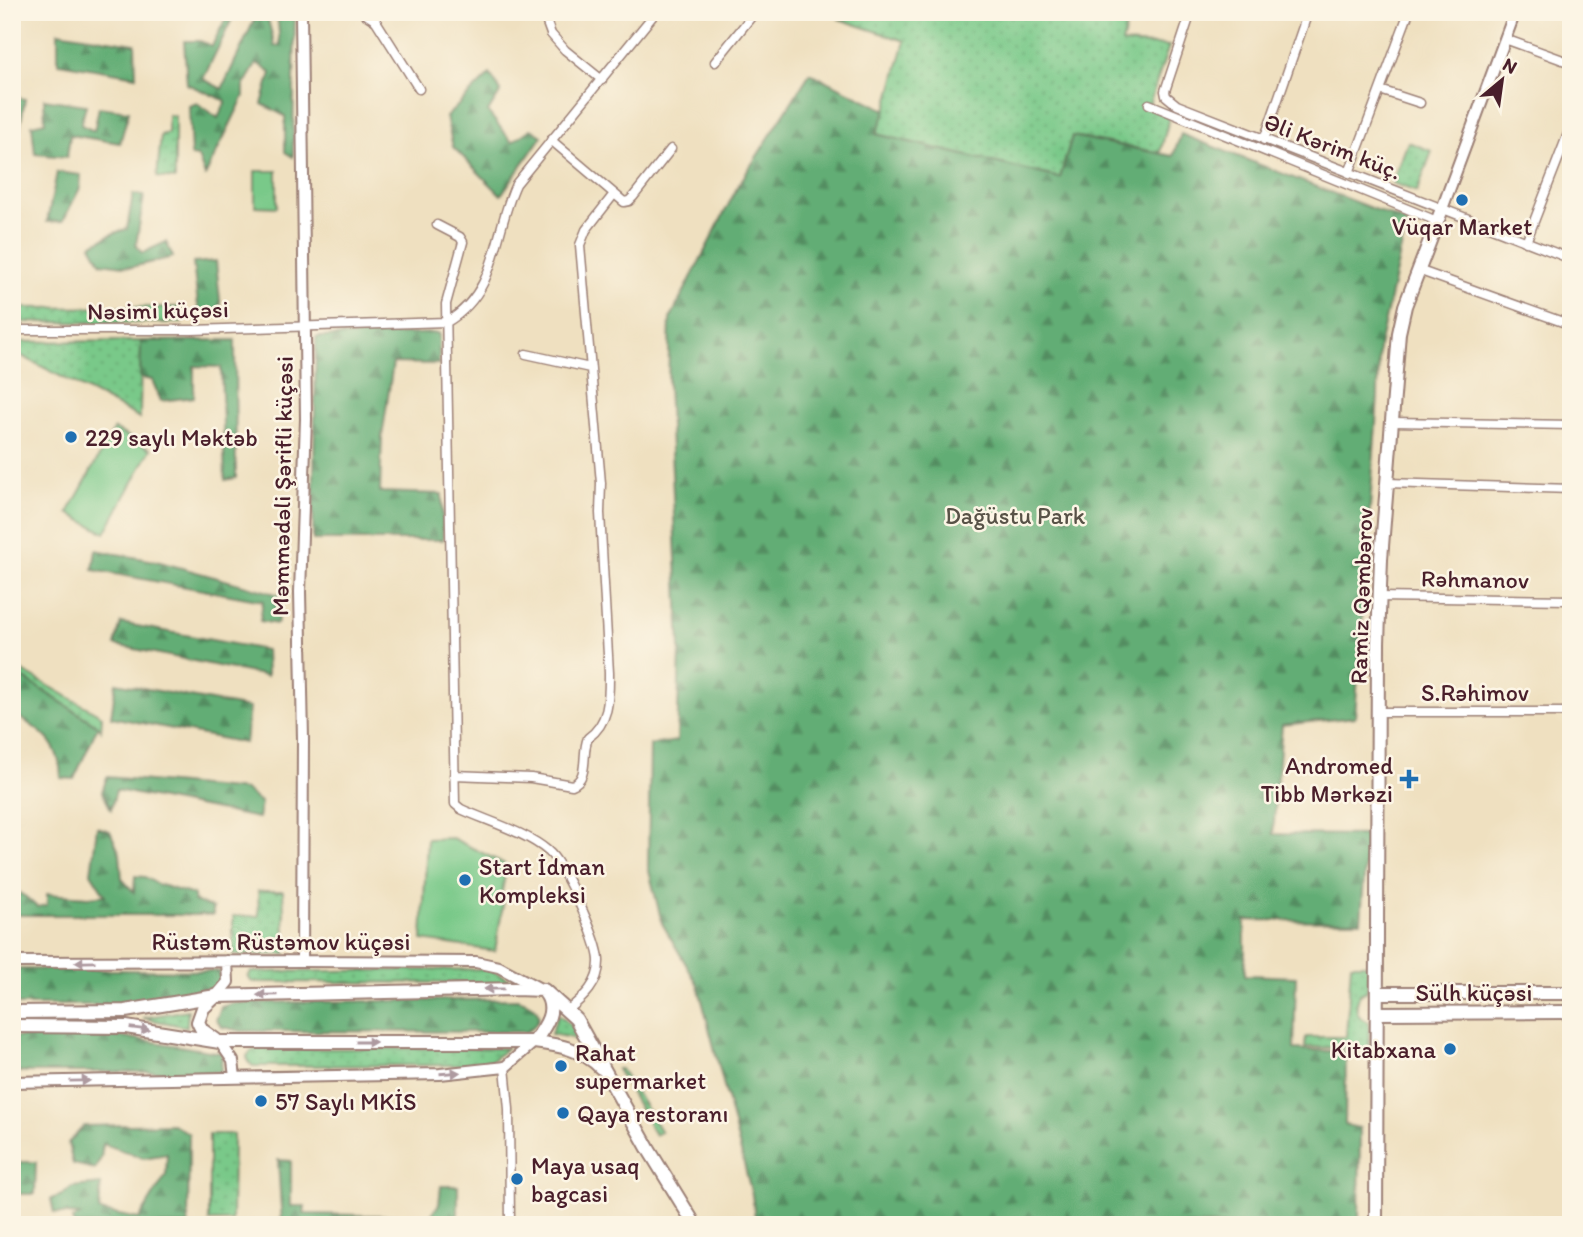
<svg xmlns="http://www.w3.org/2000/svg" width="1583" height="1237" viewBox="0 0 1583 1237" font-family="Itim,sans-serif">
<defs>
<pattern id="grass-dots" width="8" height="8" patternUnits="userSpaceOnUse" patternTransform="scale(1.75)"><rect width="8" height="8" fill="#79c989"/><path d="M2 2h.1M6 6h.1" fill="none" stroke="#6aac76" stroke-width="1.8" stroke-linecap="round"/></pattern>
<pattern id="forest-firs" width="22" height="20" patternUnits="userSpaceOnUse" patternTransform="scale(1.75)"><rect width="22" height="20" fill="#62ad75"/><path d="M5 1l3.5 6h-7zM16 11l3.5 6h-7z" fill="#538c60"/></pattern>
</defs>
<rect width="100%" height="100%" fill="#fcf5e5"/>
<filter id="ink" filterUnits="userSpaceOnUse"><feTurbulence type="fractalNoise" baseFrequency=".0143" numOctaves="2"/><feDisplacementMap in="SourceGraphic" scale="14" xChannelSelector="R" yChannelSelector="G"/><feConvolveMatrix kernelMatrix="1 2 1 2 8 2 1 2 1" color-interpolation-filters="sRGB"/></filter>
<filter id="wash" filterUnits="userSpaceOnUse"><feTurbulence type="fractalNoise" baseFrequency=".00686" numOctaves="4" result="noise"/><feDisplacementMap in="SourceGraphic" scale="28" xChannelSelector="R" yChannelSelector="G"/><feGaussianBlur stdDeviation="1.57" result="paint"/><feColorMatrix in="noise" values="0 0 0 0 0 0 0 0 0 0 0 0 0 0 0 0 0 1.4 0 .05"/><feComposite in="paint" operator="in"/></filter>
<g filter="url(#wash)">
<rect width="100%" height="100%" fill="#efe0c0"/>
<path fill="url(#grass-dots)" stroke="#62745a" stroke-width="2" d="M 845,12 L 1130,12 L 1122,43 L 1169,46 L 1148,108 L 1165,115 L 1169,119 L 1160,153 L 1072,136 L 1060,178 L 876,134 L 886,110 L 905,41 L 839,19 Z
M 168,115 L 175,116 L 175,179 L 157,177 L 161,135 L 168,133 Z
M 1408,142 L 1432,151 L 1417,192 L 1392,183 Z
M 182,307 L 182,323 L 12,322 L 12,308 Z
M 141,341 L 140,418 L 12,351 L 12,342 Z
M 12,665 L 102,716 L 101,730 L 98,726 L 12,671 Z
M 258,891 L 283,891 L 286,954 L 233,955 L 233,916 L 259,916 Z
M 1351,964 L 1369,964 L 1367,991 L 1360,994 C 1355,1006 1354,1018 1369,1022 L 1369,1049 L 1305,1047 L 1306,1037 L 1346,1037 Z
M 489,969 L 516,983 L 252,982 L 248,977 L 251,972 Z
M 188,1010 L 187,1027 L 143,1018 Z
M 558,1014 L 572,1026 L 589,1050 L 572,1038 L 551,1034 Z
M 507,1048 L 491,1061 L 476,1065 L 260,1066 L 253,1066 L 248,1062 L 247,1056 L 251,1051 L 257,1049 Z
M 617,1069 L 621,1069 L 661,1132 L 655,1135 Z
M 209,1134 L 233,1134 L 232,1221 L 209,1221 Z"/>
<path fill="url(#forest-firs)" stroke="#566650" stroke-width="2" d="M 258,12 L 266,12 L 275,46 L 280,45 L 277,12 L 295,12 L 293,157 L 285,152 L 285,116 L 262,104 L 271,73 L 257,63 L 244,85 L 244,96 L 205,176 L 198,157 L 191,156 L 189,106 L 197,103 L 218,118 L 226,101 L 187,84 L 184,41 L 200,41 L 212,46 L 228,14 L 233,17 L 203,79 L 222,89 Z
M 58,32 L 135,44 L 136,76 L 58,63 Z
M 810,73 L 886,110 L 876,134 L 1060,178 L 1072,136 L 1173,156 L 1181,134 L 1407,222 L 1379,347 L 1378,396 L 1355,717 L 1282,725 L 1273,834 L 1367,835 L 1361,921 L 1245,920 L 1245,975 L 1296,977 L 1294,1049 L 1346,1052 L 1345,1125 L 1360,1128 L 1359,1225 L 756,1225 L 752,1195 L 698,985 L 662,923 L 648,867 L 650,745 L 677,741 L 680,649 L 668,383 L 670,319 L 738,186 Z
M 490,74 L 501,91 L 488,112 L 512,142 L 531,129 L 542,136 L 501,195 L 453,147 L 446,117 Z
M 12,96 L 25,99 L 12,172 Z
M 44,99 L 86,105 L 81,125 L 94,131 L 99,107 L 129,111 L 120,143 L 70,135 L 67,157 L 35,154 L 32,125 L 45,122 Z
M 57,172 L 81,175 L 80,188 L 63,221 L 47,222 Z
M 133,194 L 144,196 L 136,245 L 142,253 L 166,242 L 173,257 L 132,267 L 101,263 L 91,245 L 114,233 L 127,229 Z
M 216,261 L 221,310 L 199,314 L 193,263 Z
M 439,333 L 439,364 L 393,363 L 382,437 L 380,492 L 442,494 L 443,540 L 313,540 L 316,337 Z
M 235,340 L 236,478 L 225,480 L 221,367 L 194,366 L 194,397 L 161,401 L 152,380 L 140,378 L 141,341 Z
M 96,550 L 160,562 L 283,596 L 277,624 L 260,621 L 263,601 L 93,570 Z
M 121,623 L 266,650 L 267,676 L 115,645 Z
M 12,671 L 98,726 L 74,779 L 61,778 C 60,741 41,731 12,713 Z
M 116,683 L 249,708 L 245,743 L 111,717 Z
M 107,777 L 245,790 L 261,803 L 258,818 L 116,790 L 111,809 L 102,792 Z
M 97,827 L 110,831 L 120,854 L 122,879 L 134,892 L 135,876 L 145,877 L 157,884 L 194,895 L 194,901 L 213,908 L 213,915 L 12,915 L 14,890 L 26,897 L 37,907 L 47,905 L 47,894 L 89,897 L 105,895 L 91,873 Z
M 12,969 L 220,971 L 220,986 L 127,1005 L 12,1005 Z
M 518,999 C 538,1005 548,1018 526,1032 L 242,1031 L 222,1027 L 216,1020 L 221,1007 L 233,1003 Z
M 12,1037 L 124,1037 L 222,1053 L 221,1072 L 12,1072 Z
M 173,1124 L 189,1134 L 188,1225 L 74,1225 L 72,1220 L 80,1215 L 54,1213 L 51,1199 L 62,1195 L 72,1187 L 101,1184 L 99,1211 L 139,1219 L 166,1175 L 167,1154 L 144,1158 L 103,1144 L 101,1158 L 95,1169 L 73,1164 L 68,1143 L 84,1126 Z
M 278,1160 L 291,1161 L 291,1206 L 305,1206 L 304,1214 L 418,1216 L 416,1225 L 282,1225 Z
M 12,1162 L 36,1162 L 35,1194 L 12,1194 Z
M 441,1186 L 458,1186 L 458,1225 L 424,1225 L 439,1204 Z"/>
<path fill="#79c989" stroke="#62745a" stroke-width="2" d="M 255,171 L 277,171 L 277,207 L 255,206 Z
M 114,429 L 151,449 L 105,533 L 68,513 Z
M 452,838 L 507,865 L 501,896 L 504,899 L 495,951 L 422,940 L 427,839 Z"/>
</g>
<g filter="url(#ink)">
<g fill="none" stroke-linecap="round" stroke-linejoin="round">
<defs>
<path id="minor" d="M 362,12 L 376,21 L 419,89
M 543,12 L 551,34 L 565,50 L 602,80
M 1191,12 L 1165,91 L 1166,96 L 1177,105 L 1571,259
M 1505,39 L 1571,63
M 715,62 L 755,12
M 1380,90 L 1420,103
M 1149,104 L 1437,221
M 551,140 L 624,202 L 629,201 L 633,197 L 671,149
M 1264,140 L 1308,12
M 1349,173 L 1409,12
M 437,225 L 460,237 L 463,242 L 446,304 L 455,804 L 461,809 C 487,821 526,832 548,851 C 563,863 600,943 599,962 C 599,984 584,997 568,1010
M 1526,242 L 1571,126
M 1418,270 L 1571,325
M 12,330 L 192,330 L 447,322 C 499,291 493,234 516,184 L 656,12
M 526,354 L 590,368
M 1393,422 L 1571,425
M 1388,483 L 1571,489
M 1379,597 L 1571,600
M 1378,712 L 1571,712
M 454,775 L 531,778 L 572,785 C 590,778 581,753 588,738 C 610,722 609,698 609,673 L 600,513 L 601,483 L 580,245 L 586,230 L 614,194
M 505,1067 L 509,1109 L 510,1225"/>
<path id="tertiary" d="M 301,12 L 306,419 L 300,592 L 303,739 L 302,961
M 1442,209 L 1515,12
M 12,962 L 302,961 L 476,962 L 499,967 L 542,990
M 216,996 L 228,982 L 227,961
M 220,1042 L 233,1061 L 235,1077
M 12,1082 L 440,1074 L 505,1067 L 534,1042"/>
<path id="secondary" d="M 1377,993 L 1571,993
M 12,1012 L 125,1011 L 216,996 L 515,989 L 544,990 L 576,1019 L 649,1150 L 695,1225
M 1377,1013 L 1571,1012
M 12,1026 L 126,1027 L 220,1042 L 534,1042 C 559,1045 583,1049 601,1068
M 216,1040 L 202,1030 L 198,1022 L 203,1008 L 216,996
M 534,1042 C 545,1027 558,1010 545,993
M 1376,1225 L 1378,643 L 1381,559 L 1399,333 L 1405,306 L 1442,209"/>
</defs>
<use href="#minor" stroke="#9c8076" stroke-width="11"/>
<use href="#tertiary" stroke="#9c8076" stroke-width="14"/>
<use href="#secondary" stroke="#9c8076" stroke-width="16"/>
<use href="#minor" stroke="#fff" stroke-width="8"/>
<use href="#tertiary" stroke="#fff" stroke-width="10"/>
<use href="#secondary" stroke="#fff" stroke-width="12"/>
</g>
<defs><path id="oneway-solid" d="M-6-.8H1V-3.2L6.5 0L1 3.2V.8H-6Z" transform="scale(1.75)"/></defs>
<g fill="#ae9aa0">
<use href="#oneway-solid" transform="translate(85 962) rotate(179)"/>
<use href="#oneway-solid" transform="translate(494 989) rotate(179)"/>
<use href="#oneway-solid" transform="translate(267 995) rotate(179)"/>
<use href="#oneway-solid" transform="translate(140 1029) rotate(7)"/>
<use href="#oneway-solid" transform="translate(366 1042)"/>
<use href="#oneway-solid" transform="translate(450 1073) rotate(-4)"/>
<use href="#oneway-solid" transform="translate(80 1081) rotate(-1)"/>
</g>
</g>
<g fill="#1f6fb2" stroke="#fcf5e5" stroke-width="2.5">
<circle cx="1462" cy="200" r="7"/>
<circle cx="71" cy="437" r="7"/>
<path d="M1405.5 768.5h7v7h7v7h-7v7h-7v-7h-7v-7h7z"/>
<circle cx="465" cy="880" r="7"/>
<circle cx="1450" cy="1049" r="7"/>
<circle cx="561" cy="1066" r="7"/>
<circle cx="261" cy="1101" r="7"/>
<circle cx="563" cy="1113" r="7"/>
<circle cx="517" cy="1179" r="7"/>
</g>
<g text-anchor="middle" dominant-baseline="central" stroke-width="5" stroke-linejoin="round" paint-order="stroke">
<g font-size="24" fill="#4a1f2b" stroke="#fcf5e5">
<text transform="translate(1333 146) rotate(21)">Əli Kərim küç.</text>
<text transform="translate(158 310) rotate(-1)">Nəsimi küçəsi</text>
<text transform="translate(282 486) rotate(-89)">Məmmədəli Şərifli küçəsi</text>
<text transform="translate(1475 579) rotate(1)">Rəhmanov</text>
<text transform="translate(1361 596) rotate(-88)">Ramiz Qəmbərov</text>
<text x="1475" y="692">S.Rəhimov</text>
<text x="281" y="941">Rüstəm Rüstəmov küçəsi</text>
<text x="1474" y="992">Sülh küçəsi</text>
</g>
<g font-size="24" fill="#4a1f2b" stroke="#fcf5e5" text-anchor="start">
<text x="1462" y="226" text-anchor="middle">Vüqar Market</text>
<text x="85" y="437">229 saylı Məktəb</text>
<text x="1393" y="765" text-anchor="end">Andromed<tspan x="1393" dy="28">Tibb Mərkəzi</tspan></text>
<text x="479" y="866">Start İdman<tspan x="479" dy="28">Kompleksi</tspan></text>
<text x="1436" y="1049" text-anchor="end">Kitabxana</text>
<text x="575" y="1052">Rahat<tspan x="575" dy="28">supermarket</tspan></text>
<text x="275" y="1101">57 Saylı MKİS</text>
<text x="577" y="1113">Qaya restoranı</text>
<text x="531" y="1165">Maya usaq<tspan x="531" dy="28">bagcasi</tspan></text>
</g>
<g font-size="24" fill="#585247" stroke="#fcf5e5">
<text x="1015" y="515">Dağüstu Park</text>
</g>
</g>
<rect width="1583" height="1237" fill="none" stroke="#fcf5e5" stroke-width="42"/>
<g transform="translate(1502 80) rotate(29)" stroke="#fcf5e5" stroke-width="5" paint-order="stroke">
<path d="M0-5L12 26L0 18L-12 26Z" fill="#4a1f2b"/>
<text y="-10" font-size="19" font-weight="bold" text-anchor="middle" fill="#4a1f2b">N</text>
</g>
</svg>
